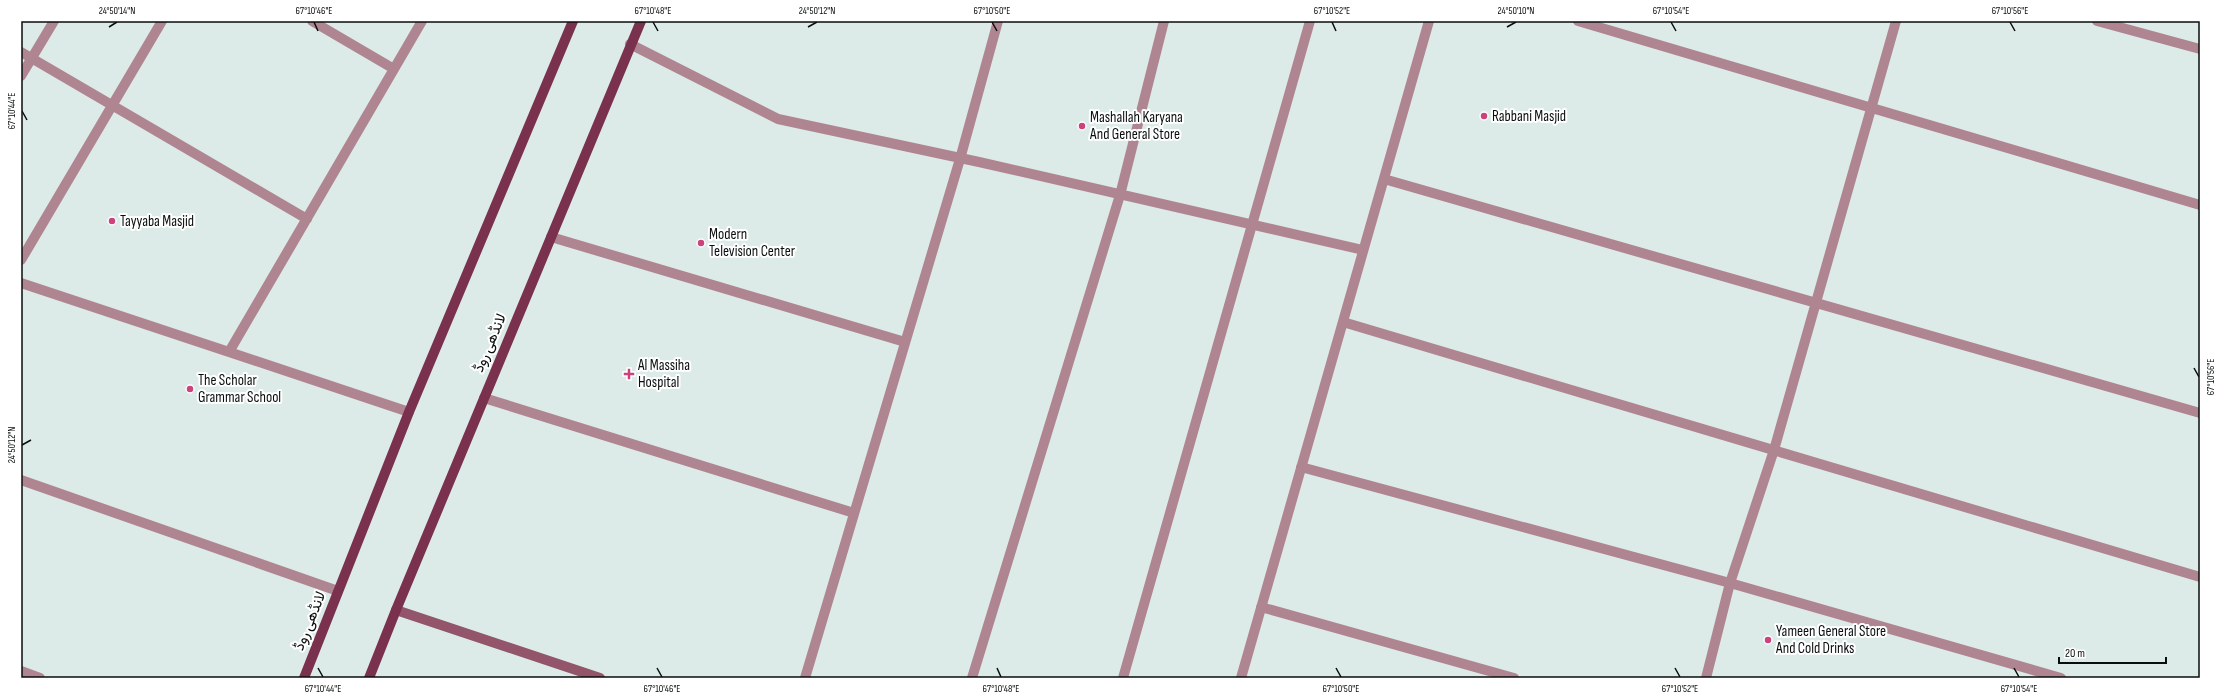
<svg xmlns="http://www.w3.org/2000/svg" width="2221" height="699" viewBox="0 0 2221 699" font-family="'Sofia Sans Condensed',Vazirmatn,sans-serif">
<rect width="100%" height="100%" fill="#dcebe8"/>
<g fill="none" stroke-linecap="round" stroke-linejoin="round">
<path stroke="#b08592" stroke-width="10" d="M 312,21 L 394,69
M 1578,21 L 2200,205
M 2097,21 L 2200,49
M 630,44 L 778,119 L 979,162 L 1363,250
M 21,52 L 307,219
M 21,76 L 54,21
M 1384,179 L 2200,413
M 551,237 L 905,342
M 21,260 L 162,21
M 21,283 L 229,352
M 1343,322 L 2200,577
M 484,398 L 854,513
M 409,412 L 229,352 L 422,21
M 1301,467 L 1730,583 L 2061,678
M 21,480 L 338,591
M 1261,607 L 1514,678
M 21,671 L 40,678
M 805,678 L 960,159 L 998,21
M 972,678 L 1120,195 L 1164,21
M 1123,678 L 1310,21
M 1241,678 L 1429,21
M 1706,678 L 1730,583 L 1774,450 L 1896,21"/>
<path stroke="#92556a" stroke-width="10" d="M 396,610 L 600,678"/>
<path stroke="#7a314e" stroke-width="10" d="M 304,678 L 409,412 L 573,21
M 369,678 L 396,610 L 641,21"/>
</g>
<path fill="none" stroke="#090e0d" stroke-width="1.5" d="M 314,22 L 318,31M 653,22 L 658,31M 992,22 L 997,31M 1332,22 L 1336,31M 1671,22 L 1676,31M 2010,22 L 2015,31M 109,27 L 117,22M 808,27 L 817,22M 1507,27 L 1516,22M 22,111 L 27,120M 2194,368 L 2199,377M 22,445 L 31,440M 318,668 L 323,677M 657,668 L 662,677M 997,668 L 1001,677M 1336,668 L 1341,677M 1675,668 L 1680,677M 2014,668 L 2019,677"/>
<g fill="#cb427c" stroke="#fff" stroke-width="1.5">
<circle cx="1484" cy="116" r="4"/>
<circle cx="1082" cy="126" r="4"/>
<circle cx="112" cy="221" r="4"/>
<circle cx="701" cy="243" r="4"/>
<path d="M627 368h4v4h4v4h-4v4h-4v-4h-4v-4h4z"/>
<circle cx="190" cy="389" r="4"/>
<circle cx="1768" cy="640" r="4"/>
</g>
<g text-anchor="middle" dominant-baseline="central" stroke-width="4" stroke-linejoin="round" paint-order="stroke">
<g font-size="15" fill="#090e0d" stroke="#fff" text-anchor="start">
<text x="1492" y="116">Rabbani Masjid</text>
<text x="1090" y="117">Mashallah Karyana<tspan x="1090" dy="17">And General Store</tspan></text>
<text x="120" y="221">Tayyaba Masjid</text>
<text x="709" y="234">Modern<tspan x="709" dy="17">Television Center</tspan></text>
<text x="638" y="365">Al Massiha<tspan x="638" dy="17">Hospital</tspan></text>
<text x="198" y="380">The Scholar<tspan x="198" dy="17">Grammar School</tspan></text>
<text x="1776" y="631">Yameen General Store<tspan x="1776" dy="17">And Cold Drinks</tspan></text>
</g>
<g font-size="15" fill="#090e0d" stroke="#fff">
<text transform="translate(490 343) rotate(-67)">لانڈھی روڈ</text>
<text transform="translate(310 621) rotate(-68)">لانڈھی روڈ</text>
</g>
</g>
<rect width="2221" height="699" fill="none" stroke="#ffffff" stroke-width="44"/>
<path d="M2059 657v6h107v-6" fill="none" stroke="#090e0d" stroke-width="2"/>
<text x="2065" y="657" font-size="12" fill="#090e0d" stroke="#ffffff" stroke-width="3" paint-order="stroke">20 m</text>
<rect x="22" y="22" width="2177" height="655" fill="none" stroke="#090e0d" stroke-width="1.5"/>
<g font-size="10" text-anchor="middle" fill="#090e0d">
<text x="117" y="14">24°50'14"N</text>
<text x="314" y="14">67°10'46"E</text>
<text x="653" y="14">67°10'48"E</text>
<text x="817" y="14">24°50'12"N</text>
<text x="992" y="14">67°10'50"E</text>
<text x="1332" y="14">67°10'52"E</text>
<text x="1516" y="14">24°50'10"N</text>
<text x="1671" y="14">67°10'54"E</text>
<text x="2010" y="14">67°10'56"E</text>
<text transform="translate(11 111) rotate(-90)" y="4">67°10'44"E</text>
<text transform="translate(2210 377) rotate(-90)" y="4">67°10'56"E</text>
<text transform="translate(11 445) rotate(-90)" y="4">24°50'12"N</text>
<text x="323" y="692">67°10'44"E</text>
<text x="662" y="692">67°10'46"E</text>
<text x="1001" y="692">67°10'48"E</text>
<text x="1341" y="692">67°10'50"E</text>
<text x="1680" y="692">67°10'52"E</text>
<text x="2019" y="692">67°10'54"E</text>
</g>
</svg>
